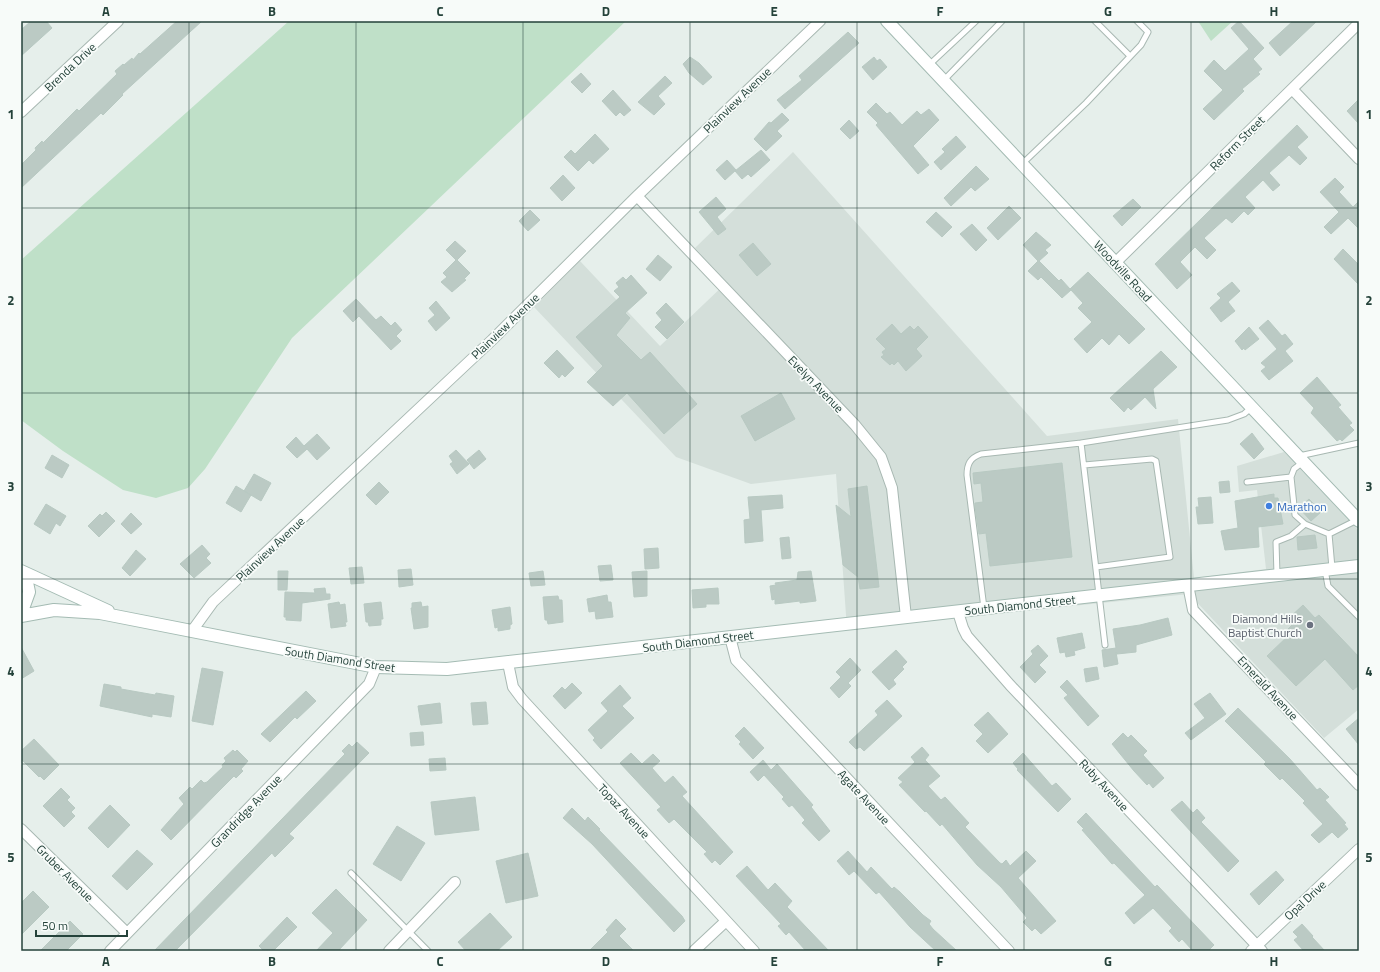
<svg xmlns="http://www.w3.org/2000/svg" width="1380" height="972" viewBox="0 0 1380 972" font-family="'Titillium Web',sans-serif">
<rect width="100%" height="100%" fill="#e6efeb"/>
<path fill="#d4dfda" d="M 793,152 L 1047,436 L 1178,419 L 1194,578 L 1266,569 L 1257,490 L 1239,492 L 1237,466 L 1284,452 L 1359,531 L 1359,709 L 1324,738 L 1189,594 L 847,629 L 836,474 L 751,484 L 676,457 L 534,307 L 580,261 L 660,346 L 727,282 L 695,248 Z"/>
<path fill="#bfe0c8" d="M 289,21 L 626,21 L 292,338 L 205,469 L 188,488 L 156,498 L 123,490 L 63,451 L 21,420 L 21,260 Z
M 1198,21 L 1233,21 L 1211,41 Z"/>
<path fill="#bbcac4" stroke="#b8c9c2" d="M 31,21 L 46,21 L 52,28 L 21,56 L 21,30 Z
M 177,21 L 202,21 L 122,94 L 123,95 L 103,115 L 101,113 L 21,188 L 21,165 L 36,150 L 35,148 L 42,141 L 43,143 L 77,109 L 79,111 L 117,74 L 115,71 L 123,64 L 124,65 L 132,58 L 133,60 L 139,53 L 140,54 Z
M 1239,21 L 1264,48 L 1253,59 L 1262,69 L 1258,72 L 1260,74 L 1242,89 L 1244,91 L 1214,120 L 1203,109 L 1223,90 L 1204,71 L 1214,60 L 1225,71 L 1249,49 L 1231,28 Z
M 1293,21 L 1317,21 L 1280,56 L 1269,43 Z
M 848,32 L 859,43 L 785,109 L 777,100 L 802,80 L 799,76 Z
M 690,57 L 699,63 L 712,77 L 703,85 L 689,73 L 683,64 Z
M 874,57 L 877,61 L 880,59 L 887,67 L 873,80 L 862,67 Z
M 581,73 L 591,84 L 582,93 L 571,82 Z
M 665,76 L 672,83 L 658,96 L 665,104 L 654,115 L 638,102 Z
M 613,90 L 631,110 L 624,116 L 620,112 L 616,116 L 602,101 Z
M 1359,99 L 1359,124 L 1347,111 Z
M 876,103 L 887,114 L 890,112 L 902,125 L 917,111 L 921,115 L 929,109 L 939,120 L 913,146 L 929,165 L 918,174 L 876,125 L 878,123 L 867,112 Z
M 782,113 L 789,120 L 777,131 L 782,136 L 766,151 L 754,139 L 769,122 L 771,123 Z
M 849,120 L 859,131 L 850,139 L 840,129 Z
M 1297,125 L 1308,137 L 1297,147 L 1307,158 L 1300,165 L 1289,155 L 1269,173 L 1280,185 L 1273,191 L 1263,180 L 1245,197 L 1255,208 L 1248,215 L 1244,211 L 1232,223 L 1226,218 L 1204,238 L 1216,250 L 1207,259 L 1195,247 L 1180,262 L 1192,275 L 1177,289 L 1155,264 Z
M 595,134 L 609,149 L 593,164 L 589,160 L 578,171 L 564,157 L 571,150 L 575,154 Z
M 956,136 L 966,147 L 941,170 L 934,162 L 945,152 L 942,149 Z
M 761,150 L 770,160 L 751,177 L 748,174 L 742,179 L 735,171 Z
M 727,160 L 736,170 L 725,180 L 716,170 Z
M 976,166 L 989,179 L 975,191 L 971,187 L 951,206 L 944,198 Z
M 563,175 L 575,188 L 562,201 L 550,188 Z
M 1335,178 L 1344,187 L 1339,192 L 1353,207 L 1359,201 L 1359,229 L 1348,218 L 1331,234 L 1324,227 L 1339,212 L 1320,192 Z
M 716,197 L 726,209 L 717,217 L 726,229 L 718,235 L 699,212 Z
M 1133,199 L 1141,207 L 1122,226 L 1113,216 Z
M 1009,206 L 1021,218 L 998,240 L 987,228 Z
M 530,210 L 540,220 L 528,231 L 519,221 Z
M 936,212 L 952,227 L 942,237 L 926,222 Z
M 972,224 L 987,240 L 976,251 L 960,234 Z
M 1036,232 L 1051,245 L 1045,250 L 1048,253 L 1039,261 L 1059,281 L 1061,279 L 1070,289 L 1088,272 L 1145,329 L 1129,344 L 1119,334 L 1109,345 L 1102,338 L 1087,353 L 1074,339 L 1092,322 L 1078,308 L 1083,303 L 1071,290 L 1062,298 L 1041,277 L 1038,280 L 1028,271 L 1038,261 L 1023,245 Z
M 455,241 L 466,251 L 457,260 L 470,273 L 464,279 L 466,280 L 452,292 L 441,282 L 447,277 L 443,273 L 456,260 L 446,250 Z
M 753,243 L 771,264 L 757,276 L 739,255 Z
M 1343,249 L 1359,265 L 1359,285 L 1334,259 Z
M 658,255 L 672,267 L 660,281 L 646,269 Z
M 631,275 L 647,293 L 625,313 L 630,318 L 616,335 L 641,360 L 650,352 L 697,404 L 664,434 L 627,393 L 613,406 L 587,382 L 603,366 L 576,337 L 620,297 L 614,291 L 619,287 L 616,283 L 623,277 L 626,280 Z
M 1232,282 L 1240,291 L 1228,302 L 1235,311 L 1221,322 L 1210,308 L 1221,298 L 1217,294 Z
M 356,299 L 376,320 L 381,316 L 391,326 L 395,322 L 402,330 L 396,336 L 401,341 L 391,350 L 359,316 L 353,322 L 343,311 Z
M 436,301 L 450,318 L 436,331 L 428,321 L 435,315 L 429,308 Z
M 666,303 L 684,322 L 667,339 L 655,327 L 662,320 L 656,313 Z
M 1268,320 L 1282,336 L 1285,334 L 1293,344 L 1285,351 L 1293,361 L 1269,380 L 1261,371 L 1266,367 L 1261,363 L 1277,349 L 1259,328 Z
M 892,324 L 901,334 L 910,326 L 914,330 L 918,326 L 928,337 L 916,349 L 922,356 L 906,371 L 898,361 L 894,365 L 892,363 L 890,365 L 881,357 L 884,355 L 882,352 L 886,349 L 876,339 Z
M 1249,327 L 1259,339 L 1245,350 L 1244,348 L 1242,350 L 1235,341 Z
M 557,350 L 574,368 L 565,377 L 562,374 L 559,378 L 544,363 Z
M 1161,351 L 1177,367 L 1153,389 L 1156,409 L 1145,397 L 1131,410 L 1128,407 L 1124,412 L 1110,398 Z
M 1317,377 L 1341,405 L 1338,407 L 1352,423 L 1349,425 L 1354,430 L 1342,441 L 1340,439 L 1337,441 L 1311,413 L 1314,408 L 1300,393 Z
M 781,393 L 795,419 L 755,441 L 741,416 Z
M 1252,433 L 1264,449 L 1254,459 L 1240,444 Z
M 317,434 L 330,448 L 317,460 L 307,449 L 297,458 L 286,447 L 296,437 L 304,446 Z
M 456,450 L 469,464 L 457,474 L 450,464 L 453,462 L 449,456 Z
M 479,450 L 486,459 L 474,469 L 467,460 Z
M 52,455 L 69,465 L 62,478 L 45,468 Z
M 1062,463 L 1072,557 L 990,566 L 986,533 L 979,534 L 975,506 L 975,503 L 983,502 L 981,483 L 974,484 L 973,473 Z
M 254,474 L 271,483 L 261,501 L 244,491 Z
M 1229,481 L 1230,492 L 1220,493 L 1219,482 Z
M 379,482 L 389,492 L 376,505 L 366,495 Z
M 236,486 L 251,495 L 241,512 L 226,503 Z
M 867,486 L 879,587 L 860,589 L 858,577 L 843,565 L 836,505 L 851,517 L 848,489 Z
M 1274,494 L 1274,498 L 1278,498 L 1283,524 L 1258,527 L 1259,547 L 1225,550 L 1221,531 L 1238,528 L 1235,501 Z
M 782,495 L 783,508 L 761,510 L 763,541 L 745,543 L 744,520 L 750,519 L 748,497 Z
M 1211,497 L 1213,523 L 1198,524 L 1196,507 L 1199,507 L 1198,498 Z
M 1309,499 L 1321,512 L 1311,521 L 1299,508 Z
M 46,504 L 66,516 L 60,526 L 56,523 L 50,534 L 34,524 Z
M 106,512 L 115,521 L 99,537 L 88,526 L 100,514 L 102,516 Z
M 131,513 L 142,524 L 131,534 L 121,524 Z
M 1315,535 L 1317,548 L 1298,550 L 1297,537 Z
M 789,537 L 791,558 L 782,559 L 780,538 Z
M 202,545 L 210,554 L 206,558 L 211,563 L 194,578 L 180,564 Z
M 658,548 L 659,568 L 645,569 L 644,549 Z
M 136,550 L 146,559 L 130,576 L 122,568 Z
M 611,565 L 613,580 L 600,581 L 598,566 Z
M 362,567 L 364,583 L 351,584 L 349,568 Z
M 411,569 L 413,585 L 399,587 L 398,570 Z
M 278,571 L 288,571 L 287,590 L 278,590 Z
M 543,571 L 545,585 L 531,586 L 529,573 Z
M 647,571 L 647,596 L 634,597 L 632,572 Z
M 811,571 L 816,601 L 800,603 L 800,601 L 775,604 L 775,599 L 772,600 L 770,586 L 776,585 L 775,583 L 797,580 L 798,572 Z
M 325,588 L 326,594 L 330,594 L 330,599 L 302,603 L 301,621 L 286,620 L 286,617 L 284,617 L 285,592 L 315,593 L 314,589 Z
M 718,588 L 719,604 L 706,604 L 706,607 L 693,608 L 692,590 Z
M 607,595 L 608,602 L 611,602 L 613,617 L 596,619 L 595,611 L 589,612 L 587,599 Z
M 558,596 L 559,600 L 562,600 L 563,622 L 548,624 L 547,620 L 545,620 L 543,597 Z
M 339,602 L 340,605 L 345,604 L 347,622 L 345,622 L 346,626 L 331,628 L 328,604 Z
M 381,602 L 383,619 L 381,619 L 381,625 L 369,626 L 368,622 L 366,622 L 364,604 Z
M 421,602 L 422,607 L 428,606 L 428,627 L 414,629 L 411,608 L 412,608 L 412,603 Z
M 1303,605 L 1315,618 L 1319,615 L 1359,657 L 1359,685 L 1353,690 L 1325,659 L 1296,686 L 1267,656 L 1290,634 L 1286,631 L 1292,625 L 1287,620 Z
M 510,607 L 512,624 L 510,625 L 510,629 L 498,631 L 498,627 L 495,628 L 492,610 Z
M 1168,618 L 1172,635 L 1136,645 L 1136,652 L 1117,654 L 1116,652 L 1118,664 L 1104,667 L 1102,650 L 1116,648 L 1113,629 L 1140,625 Z
M 1082,633 L 1085,648 L 1074,651 L 1075,655 L 1066,657 L 1065,652 L 1060,653 L 1057,638 Z
M 1038,645 L 1048,656 L 1039,665 L 1046,672 L 1035,683 L 1020,667 L 1033,654 L 1031,651 Z
M 21,647 L 34,671 L 21,679 Z
M 896,650 L 907,662 L 902,667 L 904,669 L 893,680 L 896,684 L 889,690 L 872,672 Z
M 850,658 L 861,670 L 848,683 L 851,686 L 839,698 L 830,688 L 841,677 L 836,672 Z
M 1097,667 L 1099,679 L 1086,682 L 1084,669 Z
M 202,668 L 223,672 L 213,725 L 192,721 Z
M 1067,680 L 1099,716 L 1088,726 L 1064,698 L 1068,695 L 1060,687 Z
M 572,683 L 582,693 L 565,709 L 553,696 L 562,687 L 565,690 Z
M 104,684 L 121,687 L 121,689 L 155,695 L 156,693 L 174,696 L 171,717 L 152,714 L 152,717 L 100,706 Z
M 620,685 L 631,698 L 622,706 L 634,718 L 601,749 L 593,740 L 595,738 L 588,730 L 608,711 L 601,703 Z
M 306,691 L 316,701 L 297,719 L 295,717 L 270,742 L 261,734 Z
M 1210,693 L 1226,714 L 1191,740 L 1185,733 L 1205,718 L 1194,704 Z
M 887,700 L 902,716 L 864,751 L 860,747 L 856,749 L 849,742 L 878,715 L 875,711 Z
M 486,702 L 488,724 L 473,725 L 471,703 Z
M 440,703 L 442,723 L 421,725 L 418,706 Z
M 1238,708 L 1290,759 L 1317,790 L 1320,788 L 1329,797 L 1325,800 L 1346,823 L 1344,824 L 1348,829 L 1338,838 L 1332,832 L 1319,843 L 1311,835 L 1323,824 L 1303,803 L 1305,801 L 1282,778 L 1280,780 L 1264,764 L 1266,762 L 1225,721 Z
M 988,712 L 1008,734 L 988,753 L 976,741 L 983,734 L 974,725 Z
M 1359,718 L 1359,745 L 1346,729 Z
M 744,727 L 764,748 L 753,759 L 739,744 L 741,742 L 735,736 Z
M 423,732 L 424,745 L 411,746 L 410,733 Z
M 1123,733 L 1128,738 L 1131,735 L 1147,751 L 1143,755 L 1164,778 L 1153,788 L 1149,783 L 1147,785 L 1134,771 L 1112,744 Z
M 34,739 L 59,765 L 44,780 L 40,776 L 39,777 L 21,759 L 21,751 Z
M 357,742 L 369,753 L 289,834 L 294,838 L 275,857 L 272,853 L 175,951 L 154,951 L 345,754 L 342,751 L 349,744 L 352,747 Z
M 922,747 L 929,755 L 925,760 L 940,776 L 928,786 L 941,800 L 945,797 L 969,823 L 965,827 L 1000,863 L 1002,864 L 1006,860 L 1010,866 L 1026,851 L 1036,861 L 1018,878 L 1056,921 L 1041,934 L 1035,928 L 1032,931 L 1023,922 L 1027,918 L 1023,913 L 1001,887 L 977,865 L 942,824 L 940,826 L 926,811 L 925,812 L 899,785 L 903,782 L 898,778 L 915,762 L 911,757 Z
M 233,750 L 235,752 L 237,750 L 248,761 L 241,769 L 243,771 L 236,778 L 234,776 L 218,792 L 171,840 L 161,830 L 184,804 L 179,798 L 190,787 L 192,789 L 201,780 L 204,783 L 207,782 L 223,767 L 222,765 L 226,761 L 224,758 Z
M 631,753 L 642,764 L 653,754 L 660,761 L 652,768 L 665,783 L 673,776 L 687,792 L 682,796 L 733,852 L 720,865 L 715,860 L 712,863 L 704,854 L 707,852 L 674,819 L 669,823 L 657,810 L 661,807 L 620,763 Z
M 1023,753 L 1052,786 L 1056,783 L 1071,799 L 1058,812 L 1017,770 L 1018,769 L 1013,763 Z
M 445,758 L 446,770 L 430,771 L 429,759 Z
M 763,760 L 771,770 L 777,764 L 813,805 L 811,807 L 830,831 L 819,841 L 802,823 L 805,820 L 792,805 L 789,807 L 782,799 L 784,797 L 764,775 L 758,781 L 750,772 Z
M 61,788 L 70,797 L 67,800 L 75,808 L 71,812 L 75,816 L 64,827 L 43,806 Z
M 475,797 L 479,830 L 435,835 L 431,802 Z
M 1182,801 L 1193,813 L 1197,809 L 1205,818 L 1201,822 L 1239,861 L 1228,872 L 1171,810 Z
M 110,805 L 130,825 L 108,848 L 88,828 Z
M 572,808 L 585,821 L 588,817 L 600,829 L 599,830 L 682,916 L 685,921 L 674,932 L 592,844 L 563,818 Z
M 1086,813 L 1155,887 L 1157,885 L 1214,945 L 1208,951 L 1193,951 L 1182,939 L 1179,942 L 1169,931 L 1172,928 L 1153,908 L 1134,924 L 1125,913 L 1145,895 L 1114,863 L 1112,864 L 1082,830 L 1084,829 L 1077,822 Z
M 397,826 L 425,843 L 401,881 L 373,864 Z
M 137,850 L 153,864 L 127,890 L 112,876 Z
M 848,851 L 867,872 L 871,867 L 892,889 L 894,887 L 900,892 L 923,915 L 931,921 L 929,924 L 933,929 L 957,951 L 936,951 L 910,927 L 879,892 L 876,894 L 854,871 L 849,875 L 837,861 Z
M 528,853 L 538,896 L 506,903 L 496,861 Z
M 747,866 L 768,890 L 775,883 L 792,901 L 787,907 L 829,951 L 806,951 L 789,932 L 786,935 L 778,926 L 781,924 L 736,876 Z
M 1276,871 L 1284,880 L 1259,905 L 1250,894 Z
M 336,889 L 367,920 L 338,951 L 316,951 L 333,933 L 312,913 Z
M 33,891 L 49,907 L 21,935 L 21,903 Z
M 490,913 L 512,937 L 497,951 L 466,951 L 458,942 Z
M 287,917 L 297,927 L 273,951 L 264,951 L 259,946 Z
M 616,919 L 626,929 L 619,936 L 634,951 L 589,951 L 608,932 L 606,930 Z
M 70,921 L 83,934 L 66,951 L 40,951 Z
M 1302,924 L 1313,936 L 1312,937 L 1325,951 L 1304,951 L 1294,940 L 1298,937 L 1293,932 Z"/>
<g fill="none" stroke-linecap="round" stroke-linejoin="round">
<defs>
<path id="lane" d="M 1095,21 L 1130,56
M 929,65 L 976,21
M 944,80 L 1002,21
M 1022,164 L 1086,103 L 1141,45 L 1148,32 L 1137,21
M 1081,443 L 1228,420 L 1244,414 L 1251,408
M 1299,456 L 1359,443
M 1303,462 L 1294,469 L 1291,477 L 1295,515 L 1305,524 L 1329,534
M 1084,465 L 1152,459 L 1156,461 L 1170,557 L 1096,567
M 1247,482 L 1291,477
M 1332,568 L 1329,534 L 1357,520
M 1325,570 L 1328,586 L 1359,617
M 1277,575 L 1276,542 L 1291,536 L 1305,524
M 984,608 L 967,475 C 967,464 970,458 981,454 L 1081,443 L 1105,645
M 351,873 L 428,951"/>
<path id="street" d="M 1292,89 L 1359,159
M 21,112 L 118,21
M 637,196 L 855,425 L 881,457 L 892,488 L 906,617
M 1115,263 L 1359,23
M 1188,585 L 1193,610 L 1359,785
M 958,612 L 963,628 L 967,636 L 1010,685 L 1262,951
M 192,631 L 213,602 L 492,340 L 637,196 L 820,21
M 730,637 L 736,660 L 1009,951
M 508,663 L 513,687 L 522,699 L 754,951
M 21,829 L 127,933
M 110,951 L 369,684 L 376,667
M 389,951 L 455,882
M 694,951 L 726,921
M 1251,951 L 1359,849"/>
<path id="secondary" d="M 887,21 L 1359,521
M 21,571 L 108,611
M 21,614 L 29,592 L 25,573
M 21,616 L 54,610 L 100,613 L 376,667 L 447,669 L 1359,566"/>
</defs>
<use href="#lane" stroke="#a8b8b2" stroke-width="7"/>
<use href="#street" stroke="#a8b8b2" stroke-width="12"/>
<use href="#secondary" stroke="#a4bbb3" stroke-width="14"/>
<use href="#lane" stroke="#fff" stroke-width="5"/>
<use href="#street" stroke="#fff" stroke-width="10"/>
<use href="#secondary" stroke="#fff" stroke-width="12"/>
</g>
<path fill="none" stroke="#24423a" stroke-width="1" stroke-opacity="0.55" d="M 189,21 L 189,951M 356,21 L 356,951M 523,21 L 523,951M 690,21 L 690,951M 857,21 L 857,951M 1024,21 L 1024,951M 1191,21 L 1191,951M 21,208 L 1359,208M 21,393 L 1359,393M 21,579 L 1359,579M 21,764 L 1359,764"/>
<circle fill="#3f7fe0" stroke="#f7fbf9" stroke-width="1.5" cx="1269" cy="506" r="4"/>
<circle fill="#6b7280" stroke="#f7fbf9" stroke-width="1.5" cx="1310" cy="625" r="4"/>
<g text-anchor="middle" dominant-baseline="central" stroke-width="3.5" stroke-linejoin="round" paint-order="stroke">
<g font-size="12" fill="#24423a" stroke="#f7fbf9">
<text transform="translate(70 67) rotate(-43)">Brenda Drive</text>
<text transform="translate(737 100) rotate(-44)">Plainview Avenue</text>
<text transform="translate(1237 143) rotate(-45)">Reform Street</text>
<text transform="translate(1123 271) rotate(47)">Woodville Road</text>
<text transform="translate(505 326) rotate(-44)">Plainview Avenue</text>
<text transform="translate(816 384) rotate(46)">Evelyn Avenue</text>
<text transform="translate(270 549) rotate(-43)">Plainview Avenue</text>
<text transform="translate(1020 605) rotate(-6)">South Diamond Street</text>
<text transform="translate(698 641) rotate(-7)">South Diamond Street</text>
<text transform="translate(340 659) rotate(9)">South Diamond Street</text>
<text transform="translate(1268 688) rotate(47)">Emerald Avenue</text>
<text transform="translate(1104 785) rotate(47)">Ruby Avenue</text>
<text transform="translate(864 797) rotate(47)">Agate Avenue</text>
<text transform="translate(246 811) rotate(-46)">Grandridge Avenue</text>
<text transform="translate(624 811) rotate(47)">Topaz Avenue</text>
<text transform="translate(65 873) rotate(45)">Gruber Avenue</text>
<text transform="translate(1305 900) rotate(-43)">Opal Drive</text>
</g>
<g font-size="12" fill="#366cbe" stroke="#f7fbf9" text-anchor="start">
<text x="1277" y="506">Marathon</text>
</g>
<g font-size="12" fill="#5b616d" stroke="#f7fbf9" text-anchor="end">
<text x="1302" y="618">Diamond Hills<tspan x="1302" dy="14">Baptist Church</tspan></text>
</g>
</g>
<rect width="1380" height="972" fill="none" stroke="#f7fbf9" stroke-width="44"/>
<path d="M36 930v6h91v-6" fill="none" stroke="#24423a" stroke-width="2"/>
<text x="42" y="930" font-size="12" fill="#24423a" stroke="#f7fbf9" stroke-width="3" paint-order="stroke">50 m</text>
<rect x="22" y="22" width="1336" height="928" fill="none" stroke="#24423a" stroke-width="1.5"/>
<g font-size="13" text-anchor="middle" font-weight="bold" fill="#24423a">
<text x="106" y="16">A</text>
<text x="272" y="16">B</text>
<text x="440" y="16">C</text>
<text x="606" y="16">D</text>
<text x="774" y="16">E</text>
<text x="940" y="16">F</text>
<text x="1108" y="16">G</text>
<text x="1274" y="16">H</text>
<text x="11" y="119">1</text>
<text x="1369" y="119">1</text>
<text x="11" y="305">2</text>
<text x="1369" y="305">2</text>
<text x="11" y="491">3</text>
<text x="1369" y="491">3</text>
<text x="11" y="676">4</text>
<text x="1369" y="676">4</text>
<text x="11" y="862">5</text>
<text x="1369" y="862">5</text>
<text x="106" y="966">A</text>
<text x="272" y="966">B</text>
<text x="440" y="966">C</text>
<text x="606" y="966">D</text>
<text x="774" y="966">E</text>
<text x="940" y="966">F</text>
<text x="1108" y="966">G</text>
<text x="1274" y="966">H</text>
</g>
</svg>
